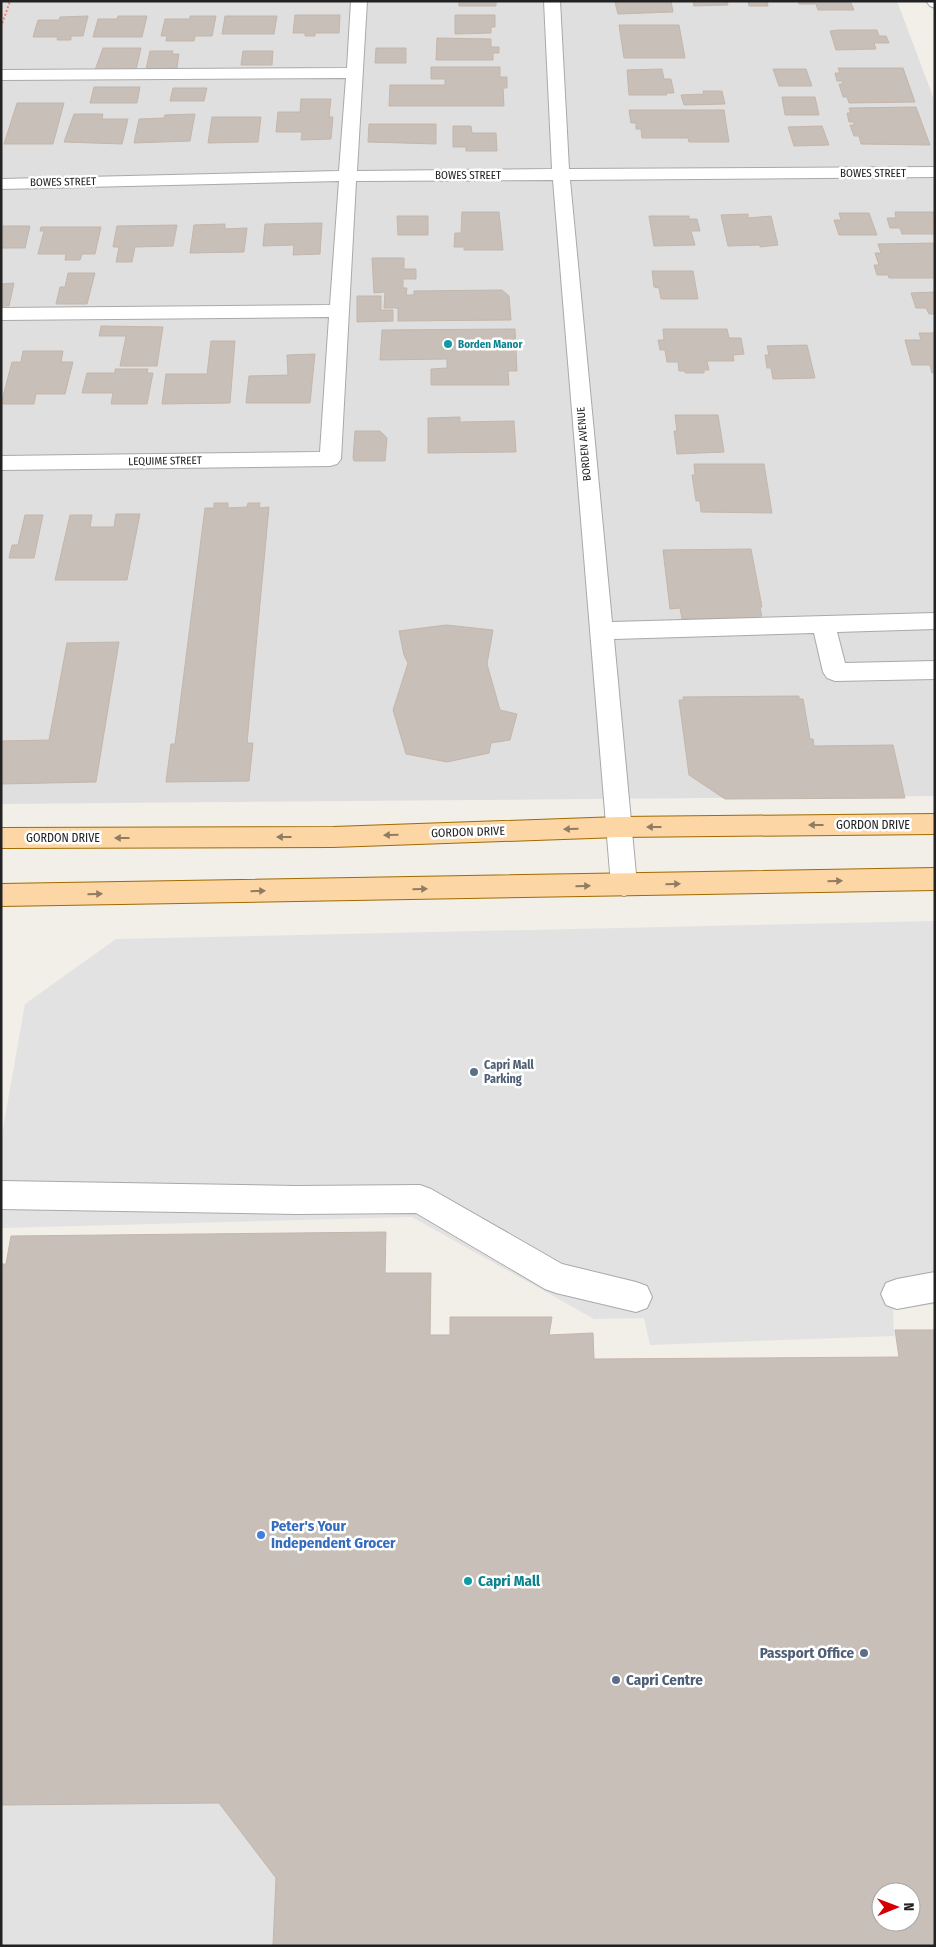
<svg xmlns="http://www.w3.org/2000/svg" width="936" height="1947" viewBox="0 0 936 1947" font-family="'Fira Sans Condensed',sans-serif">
<rect width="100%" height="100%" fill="#f2efe9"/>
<path fill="#e0dfdf" d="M 1,1 L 897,1 L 935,102 L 935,796 L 1,804 Z"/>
<path fill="#e2e2e2" d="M 935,921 L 935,1304 L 893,1310 L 894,1336 L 650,1345 L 644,1318 L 594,1319 L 412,1217 L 1,1228 L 1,1140 L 25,1004 L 116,939 Z
M 219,1803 L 276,1878 L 273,1946 L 1,1946 L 1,1805 Z"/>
<path fill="#c7bfb8" stroke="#c4b6ab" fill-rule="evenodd" d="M 459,1 L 496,1 L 496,6 L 459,6 Z
M 671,1 L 673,12 L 618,14 L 615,2 Z
M 693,1 L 727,1 L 728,5 L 694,6 Z
M 748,1 L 767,1 L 768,6 L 749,6 Z
M 798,1 L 850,1 L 854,10 L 818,10 L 816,4 L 799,4 Z
M 295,15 L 340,15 L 339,33 L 315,33 L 315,36 L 305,36 L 305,33 L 293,33 Z
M 455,15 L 495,15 L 495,27 L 491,27 L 491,33 L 455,34 Z
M 88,16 L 83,36 L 71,36 L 71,40 L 57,40 L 58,37 L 33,37 L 38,20 L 59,20 L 60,17 Z
M 118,16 L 147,16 L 142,37 L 93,37 L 98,19 L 117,19 Z
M 190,16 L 216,16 L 212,36 L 195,36 L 194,41 L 166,41 L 167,36 L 161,36 L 165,19 L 190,19 Z
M 225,16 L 277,16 L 274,34 L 222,34 Z
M 619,25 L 679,25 L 685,58 L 624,58 Z
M 837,30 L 877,30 L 879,36 L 886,36 L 889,43 L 874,43 L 876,49 L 836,50 L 830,31 Z
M 437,38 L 491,39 L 491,47 L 499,47 L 499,53 L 493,53 L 493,60 L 436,60 Z
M 103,48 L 141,48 L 136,70 L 95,70 Z
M 376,48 L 406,48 L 406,63 L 375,63 Z
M 150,51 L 173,51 L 172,54 L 179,54 L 177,68 L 146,69 Z
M 243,51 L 273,51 L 272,65 L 241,65 Z
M 431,67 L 500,67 L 500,77 L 507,77 L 507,88 L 503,88 L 504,106 L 389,106 L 390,85 L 445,85 L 445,79 L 431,79 Z
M 838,68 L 903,68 L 915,102 L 849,103 L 847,97 L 843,97 L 839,84 L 843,84 L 842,81 L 837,81 L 835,73 L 840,73 Z
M 662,69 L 664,79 L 671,79 L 674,93 L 666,93 L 667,95 L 629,95 L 627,70 Z
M 773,69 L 806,69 L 812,86 L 779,86 Z
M 94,87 L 140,87 L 137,103 L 90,103 Z
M 173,88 L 207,88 L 204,101 L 170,101 Z
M 703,91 L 722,91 L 725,104 L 684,105 L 681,95 L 704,94 Z
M 782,97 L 815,97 L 819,115 L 785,115 Z
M 301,99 L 331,99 L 329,117 L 333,117 L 331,139 L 301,140 L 302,132 L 276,132 L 278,112 L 300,112 Z
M 17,103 L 64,103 L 53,144 L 4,144 Z
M 916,107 L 930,145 L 861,144 L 859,136 L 854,136 L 850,125 L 855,125 L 853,122 L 849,122 L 847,113 L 851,113 L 849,108 Z
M 629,110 L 724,110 L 729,142 L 689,142 L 688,138 L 642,138 L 641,129 L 636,129 L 636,123 L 631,123 Z
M 74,114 L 103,114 L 102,119 L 128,119 L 122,144 L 64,142 Z
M 195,114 L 190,141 L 134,143 L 139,119 L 164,118 L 165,115 Z
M 212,117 L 261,117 L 258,142 L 208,143 Z
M 369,124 L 436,124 L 436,144 L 368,142 Z
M 453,126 L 471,126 L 472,133 L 496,133 L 497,151 L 466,151 L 466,147 L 453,147 Z
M 822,126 L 829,145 L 794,146 L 788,127 Z
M 462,212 L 499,212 L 503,250 L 464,250 L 464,247 L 454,247 L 455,233 L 461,233 Z
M 895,212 L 934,212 L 935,234 L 902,234 L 900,228 L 890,228 L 887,218 L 896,218 Z
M 839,213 L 869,213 L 877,235 L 839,235 L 834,220 L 841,220 Z
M 748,214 L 748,218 L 771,216 L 778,245 L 760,247 L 760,245 L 728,246 L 721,215 Z
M 397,216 L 428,216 L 428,235 L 398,235 Z
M 649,216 L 689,216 L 689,219 L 697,219 L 700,231 L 691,231 L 695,245 L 654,246 Z
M 322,223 L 320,254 L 293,255 L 294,245 L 263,246 L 265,224 Z
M 225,224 L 225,229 L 247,228 L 244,252 L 190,253 L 194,225 Z
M 177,225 L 173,246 L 135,247 L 132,262 L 116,262 L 119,247 L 113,247 L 117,226 Z
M 1,226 L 30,226 L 25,248 L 1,248 Z
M 41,227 L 101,227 L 95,254 L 82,254 L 80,260 L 65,260 L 66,254 L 38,254 L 44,231 L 40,231 Z
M 935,243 L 935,278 L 889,278 L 888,275 L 877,275 L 874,265 L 879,265 L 875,253 L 881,253 L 878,244 Z
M 372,258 L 404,258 L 404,269 L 416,269 L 416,279 L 403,279 L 403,288 L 407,288 L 406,295 L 414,295 L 414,291 L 502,290 L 509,296 L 511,320 L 398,321 L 398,308 L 384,308 L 385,292 L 374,293 Z
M 652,271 L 693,271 L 698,299 L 661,299 L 659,288 L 654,287 Z
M 68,273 L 95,273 L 87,304 L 56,304 L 60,287 L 65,287 Z
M 14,283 L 9,306 L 1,306 L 1,284 Z
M 935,292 L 935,314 L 929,314 L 926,308 L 916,308 L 911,293 Z
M 357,296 L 381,296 L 381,310 L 393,310 L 393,321 L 357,322 Z
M 101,326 L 163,327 L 157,366 L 120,366 L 126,336 L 99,336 Z
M 515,329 L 517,371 L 508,371 L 509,385 L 431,385 L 431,369 L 447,368 L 447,359 L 380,360 L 382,330 Z
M 663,329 L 727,329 L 729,338 L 741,338 L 744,354 L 733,355 L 734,361 L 707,361 L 709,370 L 704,370 L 704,373 L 685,373 L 685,371 L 679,371 L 678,362 L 667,362 L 665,350 L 660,350 L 658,340 L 664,340 Z
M 919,333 L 935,333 L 935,373 L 932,373 L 930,365 L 912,365 L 905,340 L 921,340 Z
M 211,341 L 235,341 L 230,403 L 162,404 L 166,374 L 207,374 Z
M 807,345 L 815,378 L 773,379 L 771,368 L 767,368 L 765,355 L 769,355 L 767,346 Z
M 23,351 L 63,351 L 61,362 L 73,362 L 65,394 L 36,394 L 34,404 L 1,404 L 12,362 L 21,362 Z
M 315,354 L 310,403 L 246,403 L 249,376 L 288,375 L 287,355 Z
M 115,369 L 148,369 L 147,373 L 153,373 L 147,404 L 111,404 L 113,393 L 82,393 L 87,373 L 115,373 Z
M 675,415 L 718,415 L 724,452 L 677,454 L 674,431 L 677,431 Z
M 460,417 L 460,422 L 514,421 L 516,452 L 428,453 L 428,418 Z
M 355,431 L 380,431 L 387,438 L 385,461 L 354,461 L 353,458 Z
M 694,464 L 764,464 L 772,513 L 701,512 L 700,501 L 696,501 L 692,475 L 695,475 Z
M 214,503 L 228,503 L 228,508 L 247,507 L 248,503 L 260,503 L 259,508 L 269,507 L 247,743 L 253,743 L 249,781 L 166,782 L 171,744 L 175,744 L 205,508 L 214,508 Z
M 116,514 L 140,514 L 127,580 L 55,580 L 70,515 L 92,515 L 90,527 L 114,527 Z
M 25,515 L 43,515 L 34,558 L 9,558 L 12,545 L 18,545 Z
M 751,549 L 762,607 L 760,607 L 762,618 L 682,619 L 680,608 L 670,609 L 663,550 Z
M 446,625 L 493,630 L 487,664 L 500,710 L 517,714 L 510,740 L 491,743 L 489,753 L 447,762 L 406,754 L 393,710 L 408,663 L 404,655 L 399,631 Z
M 119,642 L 96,782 L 1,784 L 1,741 L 49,740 L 67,643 Z
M 799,696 L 799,699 L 803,699 L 810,739 L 813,739 L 814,746 L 893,745 L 905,798 L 725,799 L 689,775 L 679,700 L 684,700 L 683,697 Z
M 386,1232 L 385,1273 L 431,1273 L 430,1335 L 450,1335 L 450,1317 L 552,1317 L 549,1335 L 593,1333 L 594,1359 L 899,1357 L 895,1330 L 935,1330 L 935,1946 L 273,1946 L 276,1878 L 219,1803 L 1,1805 L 1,1264 L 6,1264 L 11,1236 ZM 881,1892 L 911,1892 L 911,1922 L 881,1922 Z"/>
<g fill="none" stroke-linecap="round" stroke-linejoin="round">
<defs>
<path id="minor" d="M 351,1 L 367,1 L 357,171 L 552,169 L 544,1 L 560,1 L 569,169 L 935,167 L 935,177 L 570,180 L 612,622 L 935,613 L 935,629 L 837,632 L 845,663 L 935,661 L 935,679 L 835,681 L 827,678 L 823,672 L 814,633 L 614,639 L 637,885 L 633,893 L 624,896 L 615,893 L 611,885 L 553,180 L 356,181 L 341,459 L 337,464 L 330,466 L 1,470 L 1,456 L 320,452 L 329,317 L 1,320 L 1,308 L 330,305 L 339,181 L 1,189 L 1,179 L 339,171 L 346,78 L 1,80 L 1,70 L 347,68 Z
M 926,1 L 935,1 L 935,8 L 930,6 Z
M 1,1181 L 297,1186 L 420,1185 L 431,1189 L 562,1264 L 636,1282 L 647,1286 L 652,1297 L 647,1308 L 636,1312 L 556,1293 L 545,1289 L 416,1213 L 297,1214 L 1,1209 Z
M 935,1272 L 935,1302 L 897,1309 L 886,1305 L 881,1294 L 886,1283 L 897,1279 Z"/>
<path id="major" d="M 935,814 L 935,834 L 619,837 L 333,847 L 1,848 L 1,828 L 333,827 L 619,817 Z
M 935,868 L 935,890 L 1,906 L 1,884 Z"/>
</defs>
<use href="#minor" stroke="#a9a9a9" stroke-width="2"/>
<use href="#major" stroke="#a06b00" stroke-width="2"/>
<path stroke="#fa8072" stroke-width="2" stroke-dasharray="2 2" stroke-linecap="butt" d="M 1,27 L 10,1"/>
<use href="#minor" fill="#fff" fill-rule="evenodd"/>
<use href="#major" fill="#fcd6a4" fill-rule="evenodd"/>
</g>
<defs><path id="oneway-solid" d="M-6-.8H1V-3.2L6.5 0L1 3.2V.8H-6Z" transform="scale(1.25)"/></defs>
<g fill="#8f7c63">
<use href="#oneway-solid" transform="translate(816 825) rotate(180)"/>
<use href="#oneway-solid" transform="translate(654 827) rotate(180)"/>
<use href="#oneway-solid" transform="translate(571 829) rotate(178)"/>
<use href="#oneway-solid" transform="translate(391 835) rotate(178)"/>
<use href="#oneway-solid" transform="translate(284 837) rotate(180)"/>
<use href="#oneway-solid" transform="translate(122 838) rotate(180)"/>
<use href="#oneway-solid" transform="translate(835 881) rotate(-1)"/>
<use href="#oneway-solid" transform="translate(673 884) rotate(-1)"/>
<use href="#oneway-solid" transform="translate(583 886) rotate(-1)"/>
<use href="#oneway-solid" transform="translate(420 889) rotate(-1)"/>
<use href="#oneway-solid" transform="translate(258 891) rotate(-1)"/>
<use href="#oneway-solid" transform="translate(95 894) rotate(-1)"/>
</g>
<g fill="#0f9aa8" stroke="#fff" stroke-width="2">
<circle cx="448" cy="344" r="5"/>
<circle cx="468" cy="1581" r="5"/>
</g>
<g fill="#5c6f8a" stroke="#fff" stroke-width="2">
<circle cx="474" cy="1072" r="5"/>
<circle cx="864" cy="1653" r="5"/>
<circle cx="616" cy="1680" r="5"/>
</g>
<circle fill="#3f7fe0" stroke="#fff" stroke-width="2" cx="261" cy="1535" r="5"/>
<g text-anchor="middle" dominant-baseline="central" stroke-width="5" stroke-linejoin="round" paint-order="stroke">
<g font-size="11" fill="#222" stroke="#fff">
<text x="873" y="173">BOWES STREET</text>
<text x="468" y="175">BOWES STREET</text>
<text transform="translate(63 182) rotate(-1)">BOWES STREET</text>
<text transform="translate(584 444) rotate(-95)">BORDEN AVENUE</text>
<text transform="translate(165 461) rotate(-1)">LEQUIME STREET</text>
</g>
<g font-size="11" font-weight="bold" fill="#0d838f" stroke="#fff" text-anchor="start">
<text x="458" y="344">Borden Manor</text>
</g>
<g font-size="12" fill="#222" stroke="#fff">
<text x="873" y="825">GORDON DRIVE</text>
<text transform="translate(468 832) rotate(-2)">GORDON DRIVE</text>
<text x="63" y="838">GORDON DRIVE</text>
</g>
<g font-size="12" font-weight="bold" fill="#4e5e75" stroke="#fff" text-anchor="start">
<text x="484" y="1065">Capri Mall<tspan x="484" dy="14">Parking</tspan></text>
</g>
<g font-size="15" font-weight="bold" fill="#366cbe" stroke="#fff" text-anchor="start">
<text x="271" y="1526">Peter's Your<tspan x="271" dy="17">Independent Grocer</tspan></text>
</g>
<g font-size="15" font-weight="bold" fill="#0d838f" stroke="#fff" text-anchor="start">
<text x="478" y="1581">Capri Mall</text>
</g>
<g font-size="15" font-weight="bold" fill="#4e5e75" stroke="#fff" text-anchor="end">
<text x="854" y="1653">Passport Office</text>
<text x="626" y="1680" text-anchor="start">Capri Centre</text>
</g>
</g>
<rect width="936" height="1947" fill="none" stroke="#222222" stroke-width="5"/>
<g transform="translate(896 1907) rotate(89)"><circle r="24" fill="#ffffff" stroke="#a7a7a7"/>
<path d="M0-4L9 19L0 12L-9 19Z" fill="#d40000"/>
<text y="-8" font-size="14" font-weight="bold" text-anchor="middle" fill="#222222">N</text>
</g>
</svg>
